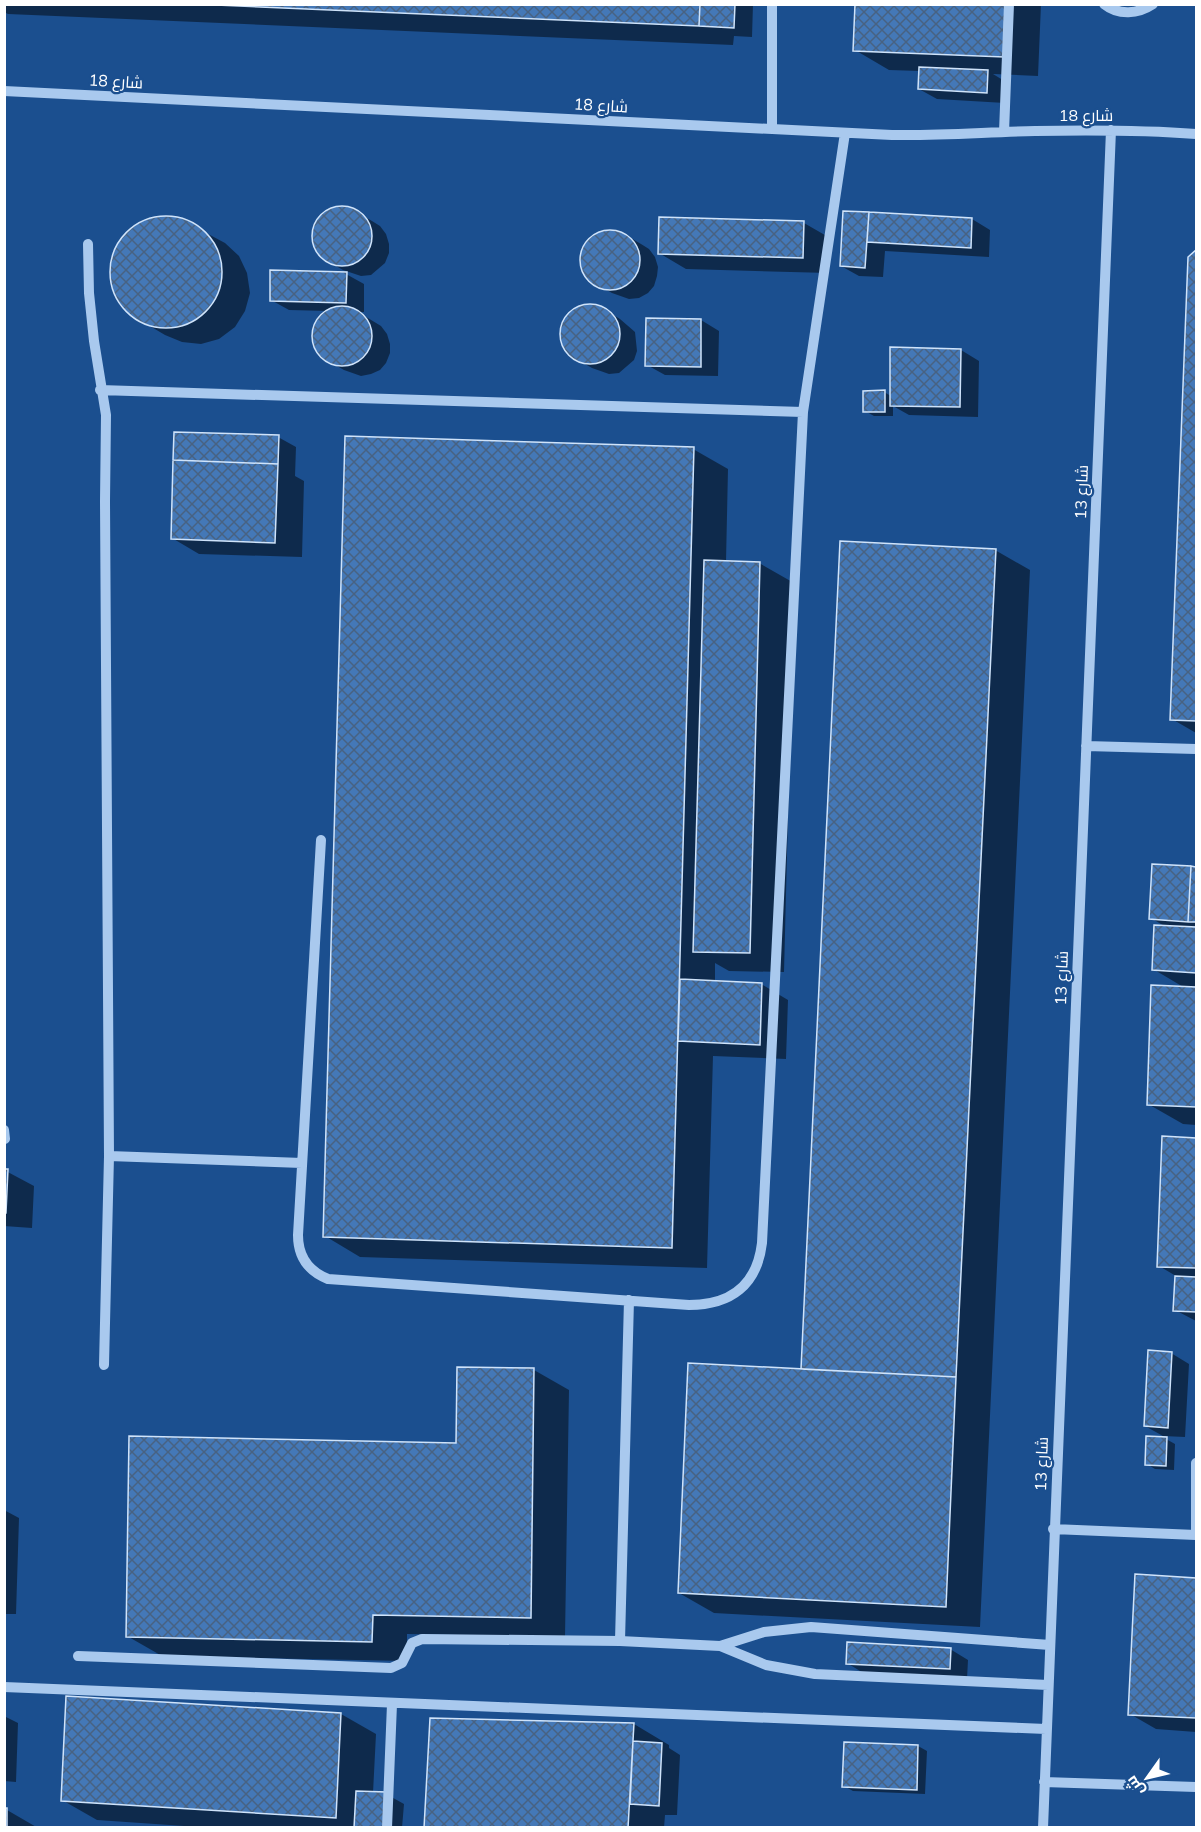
<svg xmlns="http://www.w3.org/2000/svg" width="1201" height="1832" viewBox="0 0 1201 1832" font-family="Mulish,Cairo,sans-serif">
<defs>
<pattern id="building-cross-hatch" width="8" height="8" patternUnits="userSpaceOnUse" patternTransform="scale(1.5)"><rect width="8" height="8" fill="#4478b7"/><path d="M0 0l8 8M0 8l8-8" fill="none" stroke="#486282"/></pattern>
</defs>
<rect width="100%" height="100%" fill="#1b4f8f"/>
<path fill="#0007" d="M 4,4 L 753,4 L 752,37 L 734,36 L 733,45 L 8,14 L 4,12 Z
M 856,4 L 1041,4 L 1038,76 L 993,74 L 1006,82 L 1005,103 L 937,99 L 919,89 L 920,71 L 889,70 L 855,50 Z
M 344,208 L 353,210 L 372,221 L 380,226 L 386,234 L 389,244 L 389,253 L 385,263 L 371,275 L 361,276 L 343,270 L 324,259 L 318,253 L 314,244 L 315,226 L 319,218 L 334,209 Z
M 844,212 L 972,219 L 990,230 L 989,257 L 885,251 L 883,277 L 859,276 L 841,266 Z
M 162,217 L 180,219 L 225,243 L 239,256 L 247,273 L 250,293 L 245,311 L 235,327 L 219,339 L 201,344 L 182,342 L 165,335 L 138,319 L 124,308 L 115,293 L 111,276 L 113,259 L 119,243 L 131,230 L 145,221 Z
M 804,223 L 830,238 L 829,273 L 686,269 L 659,253 Z
M 612,231 L 622,233 L 641,244 L 649,249 L 655,257 L 658,267 L 657,276 L 654,286 L 648,293 L 639,298 L 629,299 L 612,293 L 593,282 L 587,276 L 582,258 L 583,250 L 595,235 Z
M 1196,252 L 1196,733 L 1172,719 L 1190,258 Z
M 346,274 L 364,284 L 364,312 L 358,312 L 381,326 L 387,334 L 390,344 L 390,353 L 386,363 L 380,370 L 371,374 L 361,376 L 344,370 L 325,359 L 319,353 L 314,335 L 320,318 L 328,311 L 289,310 L 271,300 Z
M 592,305 L 602,308 L 620,319 L 635,332 L 637,351 L 634,360 L 619,373 L 609,374 L 592,368 L 573,357 L 566,351 L 562,342 L 561,333 L 567,316 L 583,306 Z
M 701,320 L 719,331 L 718,376 L 665,375 L 647,365 Z
M 961,350 L 979,361 L 978,417 L 909,415 L 893,406 L 893,416 L 874,416 L 865,411 L 884,392 L 891,396 Z
M 278,437 L 296,447 L 295,476 L 304,481 L 302,557 L 199,554 L 172,538 Z
M 693,449 L 728,469 L 726,562 L 759,563 L 794,583 L 784,972 L 729,971 L 715,963 L 715,982 L 761,984 L 788,1000 L 786,1059 L 713,1056 L 707,1268 L 360,1257 L 325,1236 Z
M 995,550 L 1030,570 L 980,1627 L 714,1613 L 679,1593 L 802,1370 Z
M 1154,865 L 1196,868 L 1196,1125 L 1183,1124 L 1148,1104 L 1185,988 L 1153,969 L 1166,927 L 1151,918 Z
M 1163,1138 L 1196,1139 L 1196,1321 L 1175,1310 L 1176,1276 L 1159,1266 Z
M 4,1170 L 34,1186 L 32,1228 L 4,1226 Z
M 1171,1353 L 1189,1364 L 1185,1437 L 1163,1436 L 1145,1426 Z
M 458,1368 L 534,1370 L 569,1390 L 565,1637 L 407,1634 L 407,1661 L 162,1656 L 127,1636 L 457,1444 Z
M 1166,1439 L 1175,1444 L 1174,1470 L 1155,1469 L 1147,1464 Z
M 4,1510 L 19,1518 L 16,1614 L 4,1614 Z
M 1137,1576 L 1196,1579 L 1196,1732 L 1156,1729 L 1130,1714 Z
M 950,1649 L 968,1660 L 967,1679 L 865,1674 L 847,1663 Z
M 341,1714 L 376,1734 L 373,1793 L 386,1794 L 404,1804 L 402,1828 L 213,1828 L 97,1820 L 62,1800 Z
M 4,1716 L 18,1723 L 16,1782 L 4,1781 Z
M 431,1719 L 634,1724 L 669,1745 L 669,1748 L 680,1755 L 677,1815 L 665,1815 L 664,1828 L 426,1828 Z
M 845,1743 L 918,1746 L 927,1751 L 925,1794 L 853,1791 L 844,1786 Z
M 7,1810 L 38,1828 L 4,1828 Z"/>
<path fill="url(#building-cross-hatch)" stroke="#cfe3fa" stroke-width="1.5" d="M 193,4 L 700,4 L 699,26 Z
M 700,4 L 735,4 L 734,28 L 699,26 Z
M 855,4 L 1005,4 L 1004,57 L 853,51 Z
M 919,67 L 988,70 L 987,93 L 918,89 Z
M312 236a30 30 0 1 1 60 0a30 30 0 1 1-60 0Z
M 843,211 L 869,212 L 865,268 L 840,266 Z
M 869,212 L 972,218 L 971,248 L 867,242 Z
M110 272a56 56 0 1 1 112 0a56 56 0 1 1-112 0Z
M 659,217 L 804,221 L 803,258 L 658,254 Z
M580 260a30 30 0 1 1 60 0a30 30 0 1 1-60 0Z
M 1196,250 L 1196,721 L 1170,720 L 1188,257 Z
M 270,270 L 347,272 L 346,303 L 270,301 Z
M560 334a30 30 0 1 1 60 0a30 30 0 1 1-60 0Z
M312 336a30 30 0 1 1 60 0a30 30 0 1 1-60 0Z
M 646,318 L 701,319 L 701,367 L 645,366 Z
M 890,347 L 961,349 L 960,407 L 890,406 Z
M 885,390 L 885,412 L 863,412 L 863,391 Z
M 174,432 L 279,435 L 278,464 L 173,460 Z
M 345,436 L 694,447 L 672,1248 L 323,1237 Z
M 173,460 L 278,464 L 275,543 L 171,539 Z
M 840,541 L 996,549 L 956,1377 L 801,1369 Z
M 704,560 L 760,562 L 750,953 L 693,952 Z
M 1152,864 L 1191,866 L 1188,922 L 1149,919 Z
M 1191,866 L 1196,867 L 1196,922 L 1188,922 Z
M 1154,925 L 1196,927 L 1196,973 L 1152,970 Z
M 680,979 L 762,983 L 760,1045 L 678,1041 Z
M 1151,985 L 1196,987 L 1196,1107 L 1147,1105 Z
M 1162,1136 L 1196,1138 L 1196,1268 L 1157,1267 Z
M 4,1169 L 8,1169 L 6,1213 L 4,1213 Z
M 1175,1276 L 1196,1277 L 1196,1312 L 1173,1311 Z
M 1148,1350 L 1172,1352 L 1168,1428 L 1144,1426 Z
M 688,1363 L 956,1377 L 946,1607 L 678,1593 Z
M 457,1367 L 534,1368 L 531,1618 L 373,1615 L 372,1642 L 126,1637 L 129,1436 L 456,1443 Z
M 1146,1436 L 1167,1437 L 1166,1466 L 1145,1465 Z
M 1135,1574 L 1196,1578 L 1196,1718 L 1128,1715 Z
M 847,1642 L 951,1648 L 950,1669 L 846,1664 Z
M 66,1696 L 341,1713 L 336,1818 L 61,1801 Z
M 430,1718 L 634,1723 L 628,1828 L 424,1828 Z
M 633,1741 L 662,1743 L 659,1806 L 630,1804 Z
M 844,1742 L 918,1745 L 917,1790 L 842,1787 Z
M 356,1791 L 386,1792 L 384,1828 L 354,1828 Z
M 4,1808 L 7,1808 L 7,1828 L 4,1828 Z"/>
<g fill="none" stroke-linecap="round" stroke-linejoin="round">
<path stroke="#a9c9ee" stroke-width="10" d="M 1104,4 C 1119,16 1138,14 1153,4
M 4,91 L 892,135 C 940,136 987,132 1035,131 C 1089,130 1143,130 1196,134
M 772,129 L 772,4
M 1004,132 L 1009,4
M 88,244 L 89,293 L 94,341 L 106,415 L 105,501 L 109,1156 L 104,1365
M 100,390 L 803,412
M 1086,746 L 1196,749
M 321,840 L 298,1235 C 298,1257 308,1271 328,1279 L 689,1305 C 731,1305 757,1285 762,1243 L 803,412 L 845,133
M 4,1130 L 5,1139
M 109,1156 L 302,1163
M 1053,1529 L 1196,1535
M 1196,1535 L 1196,1463
M 620,1641 L 629,1300
M 720,1646 L 764,1632 L 811,1627 L 1050,1645
M 78,1656 L 391,1668 L 402,1663 L 412,1643 L 422,1639 L 620,1641 L 720,1646 L 766,1665 L 815,1674 L 1048,1685
M 4,1687 L 1046,1729
M 1044,1782 L 1196,1787
M 387,1828 L 392,1704
M 1043,1828 L 1111,130"/>
</g>
<g text-anchor="middle" dominant-baseline="central" stroke-width="4.5" stroke-linejoin="round" paint-order="stroke">
<g font-size="16" fill="#fff" stroke="#1b4f8f">
<text transform="translate(116 81) rotate(3)">شارع 18</text>
<text transform="translate(601 105) rotate(3)">شارع 18</text>
<text x="1086" y="115">شارع 18</text>
<text transform="translate(1081 492) rotate(-88)">شارع 13</text>
<text transform="translate(1061 978) rotate(-88)">شارع 13</text>
<text transform="translate(1041 1464) rotate(-88)">شارع 13</text>
</g>
</g>
<rect width="1201" height="1832" fill="none" stroke="#ffffff" stroke-width="12"/>
<g transform="translate(1147 1778) rotate(236)" stroke="#1b4f8f" stroke-width="4.5" paint-order="stroke">
<path d="M0-4.5L10 22L0 15L-10 22Z" fill="#ffffff"/>
<text y="-9" font-size="16" font-weight="bold" text-anchor="middle" fill="#ffffff">ش</text>
</g>
</svg>
